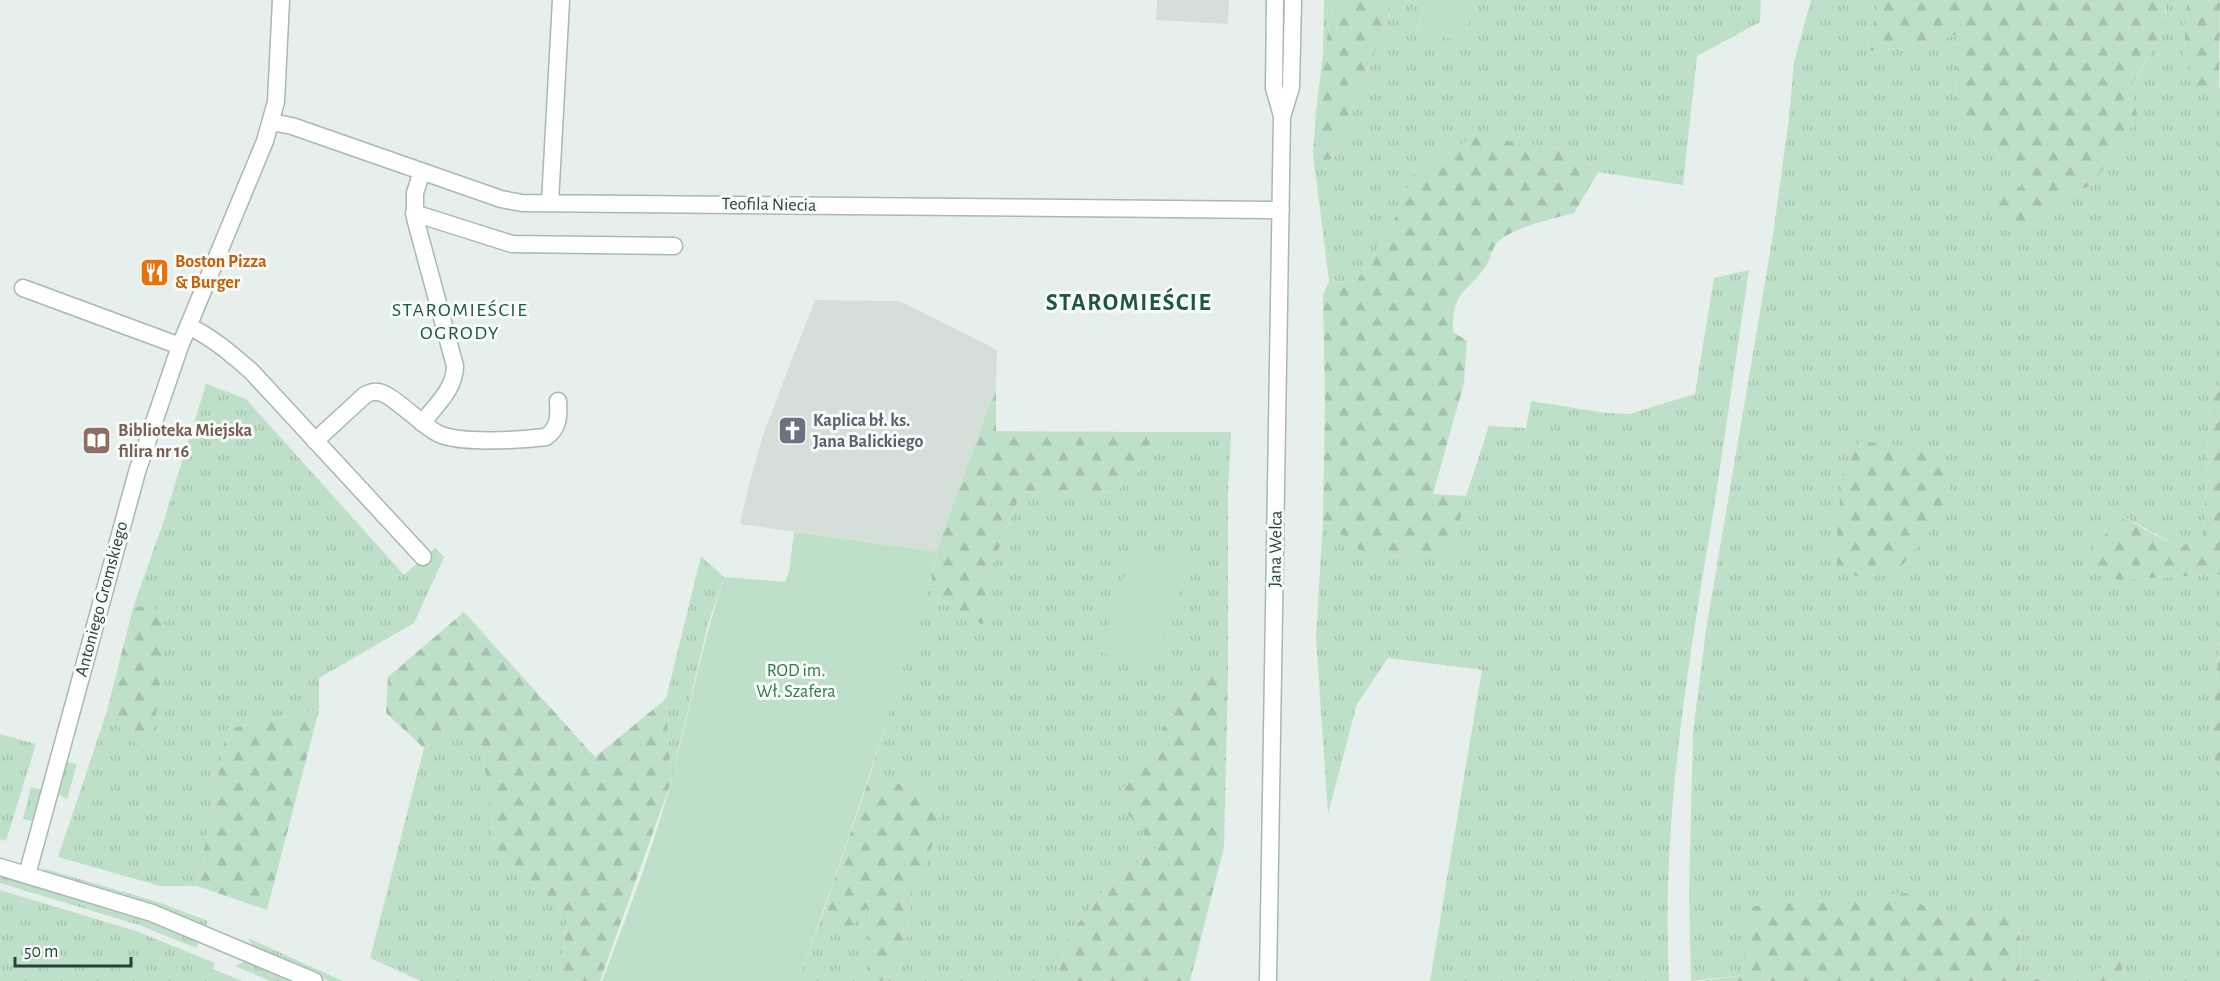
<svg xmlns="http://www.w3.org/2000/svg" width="2220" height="981" viewBox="0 0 2220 981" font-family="'Alegreya Sans',sans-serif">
<defs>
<pattern id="grass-tufts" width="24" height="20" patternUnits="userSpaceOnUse" patternTransform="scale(1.5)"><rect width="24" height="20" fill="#bfe0c8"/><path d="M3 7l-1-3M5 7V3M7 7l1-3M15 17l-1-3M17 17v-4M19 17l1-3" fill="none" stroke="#a4c1ad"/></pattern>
<pattern id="forest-firs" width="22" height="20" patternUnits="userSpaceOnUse" patternTransform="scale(1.5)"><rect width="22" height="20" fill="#bfe0c8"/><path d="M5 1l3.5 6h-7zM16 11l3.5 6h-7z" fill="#a4c1ad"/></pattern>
</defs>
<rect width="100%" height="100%" fill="#e6efeb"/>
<path fill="#d4dfda" d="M 1157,0 L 1229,0 L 1228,24 L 1156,20 Z
M 815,300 L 899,301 L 997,350 L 996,387 L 936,552 L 740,524 L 749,484 L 764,432 Z"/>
<path fill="url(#grass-tufts)" d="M 1324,0 L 1335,0 L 1323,54 Z
M 1393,0 L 1404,0 L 1424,7 L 1416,31 L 1463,41 L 1476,0 L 1761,0 L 1760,22 L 1697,56 L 1683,185 L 1598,172 L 1574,151 L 1536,145 L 1416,168 L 1390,230 L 1356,282 L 1329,281 L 1313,154 L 1324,160 L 1332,159 L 1382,34 Z
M 1811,0 L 1877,0 L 1877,9 L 1867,51 L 1895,49 L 1959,34 L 1955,90 L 1975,141 L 2021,164 L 2021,189 L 2051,202 L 2092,185 L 2137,118 L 2130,90 L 2166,23 L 2165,0 L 2187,0 L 2184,53 L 2218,90 L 2220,87 L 2220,386 L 2210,398 L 2203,537 L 2179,547 L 2125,517 L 2092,572 L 2120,580 L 2220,574 L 2220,636 L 2210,752 L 2220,769 L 2220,981 L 2126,981 L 2120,961 L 2094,970 L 2091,981 L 2047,981 L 2019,976 L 2021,950 L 2016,909 L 1941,918 L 1905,893 L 1743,975 L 1691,981 L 1689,892 L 1693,732 L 1706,630 L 1773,235 L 1789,118 L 1794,62 Z
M 1749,270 C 1737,349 1726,429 1714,508 C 1688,665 1661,821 1669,981 L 1430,981 L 1482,670 L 1388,658 L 1357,704 L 1328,814 L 1316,638 L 1323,520 L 1363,553 L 1408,558 L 1434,553 L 1453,548 L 1466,496 L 1489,426 L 1526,428 L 1531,401 L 1605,413 L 1629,414 L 1695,394 L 1714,278 Z
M 206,384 L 246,399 L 404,575 L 435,548 L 444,557 L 414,623 L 319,678 L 319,710 L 227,729 L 197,886 L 160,886 L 58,857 L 107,711 L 127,737 L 152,604 L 133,608 L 163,523 Z
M 1154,432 L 1231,432 L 1228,490 L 1228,673 L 1194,678 L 1180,703 L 1157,848 L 1107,886 L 1067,938 L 1057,981 L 882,981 L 906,949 L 913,884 L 927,861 L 917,786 L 868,781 L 931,576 L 937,597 L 983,624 L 989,573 L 1021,493 L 1074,490 L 1116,492 L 1140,470 Z
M 701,556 L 724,577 L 708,624 L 671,782 L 666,699 Z
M 455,728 L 483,755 L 496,851 L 568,914 L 559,981 L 421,981 L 370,958 L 424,748 Z
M 0,734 L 36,744 L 6,841 L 0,839 Z
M 66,762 L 77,764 L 67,799 L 57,794 Z
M 31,787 L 42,790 L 32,821 L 23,819 Z
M 42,868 L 158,902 L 208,921 L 206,926 L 177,914 L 50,876 Z
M 0,875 L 155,923 L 200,939 L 196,948 L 139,925 L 0,883 Z
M 0,890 L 136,931 L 215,963 L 213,969 L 242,981 L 0,981 Z
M 870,903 L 867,977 L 862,981 L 798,981 L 825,908 L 847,930 Z
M 248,938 L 343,981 L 329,981 L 263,952 L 253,946 Z
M 248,960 L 295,981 L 270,981 L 235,966 Z"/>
<path fill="url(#forest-firs)" d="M 1335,0 L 1393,0 L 1382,34 L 1332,159 L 1324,160 L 1313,154 L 1316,111 L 1323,55 Z
M 1877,0 L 2165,0 L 2166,23 L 2130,89 L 2138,118 L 2092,185 L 2051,202 L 2025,244 L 1987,213 L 1997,193 L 2021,188 L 2021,164 L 1975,141 L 1955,90 L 1959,34 L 1895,49 L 1867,51 L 1877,9 Z
M 2187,0 L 2220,0 L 2219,90 L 2195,90 L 2184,53 Z
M 1476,136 L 1574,151 L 1598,172 L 1574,213 C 1552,219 1518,226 1500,240 C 1493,244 1491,257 1487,264 C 1467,295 1452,288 1453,332 L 1467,341 L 1464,383 L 1433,494 L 1466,496 L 1453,548 L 1445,556 L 1434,553 L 1408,558 L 1363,553 L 1323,520 L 1325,401 L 1323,295 L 1329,281 L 1356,282 L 1390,230 L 1416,168 Z
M 2220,386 L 2220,574 L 2120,580 L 2092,573 L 2094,544 L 2125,517 L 2144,529 L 2179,547 L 2203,537 L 2210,398 Z
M 996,387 L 996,431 L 1154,432 L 1140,470 L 1116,492 L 1074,490 L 1021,493 L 989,573 L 983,625 L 936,596 L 931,576 L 938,553 L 936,552 Z
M 1860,441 L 1942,450 L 1952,471 L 1944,515 L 1898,570 L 1868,578 L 1837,572 L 1837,534 L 1842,475 Z
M 152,604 L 167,632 L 152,743 L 141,748 L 127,737 L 107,711 L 133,608 Z
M 464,612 L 595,757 L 666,699 L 671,782 L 600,981 L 559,981 L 568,914 L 496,851 L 483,755 L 455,728 L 424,748 L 386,713 L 388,677 Z
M 2220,636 L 2220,769 L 2210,752 Z
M 1228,673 L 1224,847 L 1190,981 L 1057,981 L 1067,938 L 1107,886 L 1157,848 L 1115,799 L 1180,703 L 1194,677 Z
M 319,710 L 267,910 L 197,886 L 227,729 Z
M 868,781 L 917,786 L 945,801 L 927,862 L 913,884 L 906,949 L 882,981 L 862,981 L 867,976 L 870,904 L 847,930 L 825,908 Z
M 1906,893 L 1941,918 L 2016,909 L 2021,950 L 2019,976 L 2047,981 L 1702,981 L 1743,975 L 1746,907 Z
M 2120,961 L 2126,981 L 2091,981 L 2093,970 Z"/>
<path fill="#bfe0c8" d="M 1404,0 L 1476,0 L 1463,41 L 1416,32 L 1424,7 Z
M 794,532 L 938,552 C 895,697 850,840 798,981 L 602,981 C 627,915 653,850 671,781 C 689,713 702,644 724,577 L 785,582 L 789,572 Z
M 1134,545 L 1190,561 L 1153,670 L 1100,652 Z"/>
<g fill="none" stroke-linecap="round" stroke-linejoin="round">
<defs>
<path id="street" d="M 1275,0 L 1274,88 L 1282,116
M 271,122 L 292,126 L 501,199 L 522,203 L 1281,210
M 422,171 L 415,193 L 415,218 L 455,366 C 455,389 436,405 422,423
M 550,203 L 561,0
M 414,213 L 512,244 L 674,246
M 23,288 L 180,346
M 188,326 C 212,337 230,353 251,371 L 423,557
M 315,441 L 365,395 C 369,393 374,391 378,392 C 392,393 423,427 439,434 C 461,444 521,440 546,437 C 559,428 559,416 558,401
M 0,867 L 152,913 L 314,981
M 27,875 L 137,472 L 180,346 L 265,141 L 276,102 L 281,0
M 1268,981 L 1282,117 L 1291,87 L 1293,0"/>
</defs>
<use href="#street" stroke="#a8b8b2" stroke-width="19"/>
<use href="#street" stroke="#fff" stroke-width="16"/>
</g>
<defs>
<symbol id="restaurant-square" viewBox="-11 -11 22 22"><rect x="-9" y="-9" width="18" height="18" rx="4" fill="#e8710a" stroke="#f7fbf9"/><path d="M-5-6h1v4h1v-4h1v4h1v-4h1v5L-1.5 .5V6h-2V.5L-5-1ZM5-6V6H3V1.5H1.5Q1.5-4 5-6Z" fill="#fff"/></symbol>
<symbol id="church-square" viewBox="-11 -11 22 22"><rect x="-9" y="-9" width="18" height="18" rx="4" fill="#6b7280" stroke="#f7fbf9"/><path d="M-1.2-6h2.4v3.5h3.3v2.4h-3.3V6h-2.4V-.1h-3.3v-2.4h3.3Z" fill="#fff"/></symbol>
<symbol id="library-square" viewBox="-11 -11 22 22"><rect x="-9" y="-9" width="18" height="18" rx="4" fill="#8d6e63" stroke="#f7fbf9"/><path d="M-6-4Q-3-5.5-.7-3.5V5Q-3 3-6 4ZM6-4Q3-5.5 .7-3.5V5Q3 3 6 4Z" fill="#fff"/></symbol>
</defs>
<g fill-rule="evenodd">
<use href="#restaurant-square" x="138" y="256" width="33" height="33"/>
<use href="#church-square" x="776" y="414" width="33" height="33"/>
<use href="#library-square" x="80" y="424" width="33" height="33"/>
</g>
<g text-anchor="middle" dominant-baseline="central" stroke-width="6" stroke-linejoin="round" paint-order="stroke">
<g font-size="18" fill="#24423a" stroke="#f7fbf9">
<text transform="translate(769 205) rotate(1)">Teofila Niecia</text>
<text transform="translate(1276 549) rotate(-89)">Jana Welca</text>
<text transform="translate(102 599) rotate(-75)">Antoniego Gromskiego</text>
</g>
<g font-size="18" font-weight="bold" fill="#c56008" stroke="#f7fbf9" text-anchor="start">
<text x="175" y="262">Boston Pizza<tspan x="175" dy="21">&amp; Burger</tspan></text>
</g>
<g font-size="18" font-weight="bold" fill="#5b616d" stroke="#f7fbf9" text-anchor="start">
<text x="813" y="421">Kaplica bł. ks.<tspan x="813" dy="21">Jana Balickiego</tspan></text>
</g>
<g font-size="18" font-weight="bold" fill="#785e54" stroke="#f7fbf9" text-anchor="start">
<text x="118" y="431">Biblioteka Miejska<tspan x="118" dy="21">filira nr 16</tspan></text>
</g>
<g font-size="18" fill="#2d7a4b" stroke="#f7fbf9">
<text x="796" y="671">ROD im.<tspan x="796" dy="21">Wł. Szafera</tspan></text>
</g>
<g font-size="20" letter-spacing="1.5" fill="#1f5548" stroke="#f7fbf9">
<text x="460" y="310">STAROMIEŚCIE<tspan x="460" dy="23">OGRODY</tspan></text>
</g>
<g font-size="24" font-weight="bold" letter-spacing="1.5" fill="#1f5548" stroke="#f7fbf9">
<text x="1129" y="303">STAROMIEŚCIE</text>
</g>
</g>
<path d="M15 957v9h116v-9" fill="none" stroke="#24423a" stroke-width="3"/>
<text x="24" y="957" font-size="18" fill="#24423a" stroke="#f7fbf9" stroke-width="4.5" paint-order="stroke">50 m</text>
</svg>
